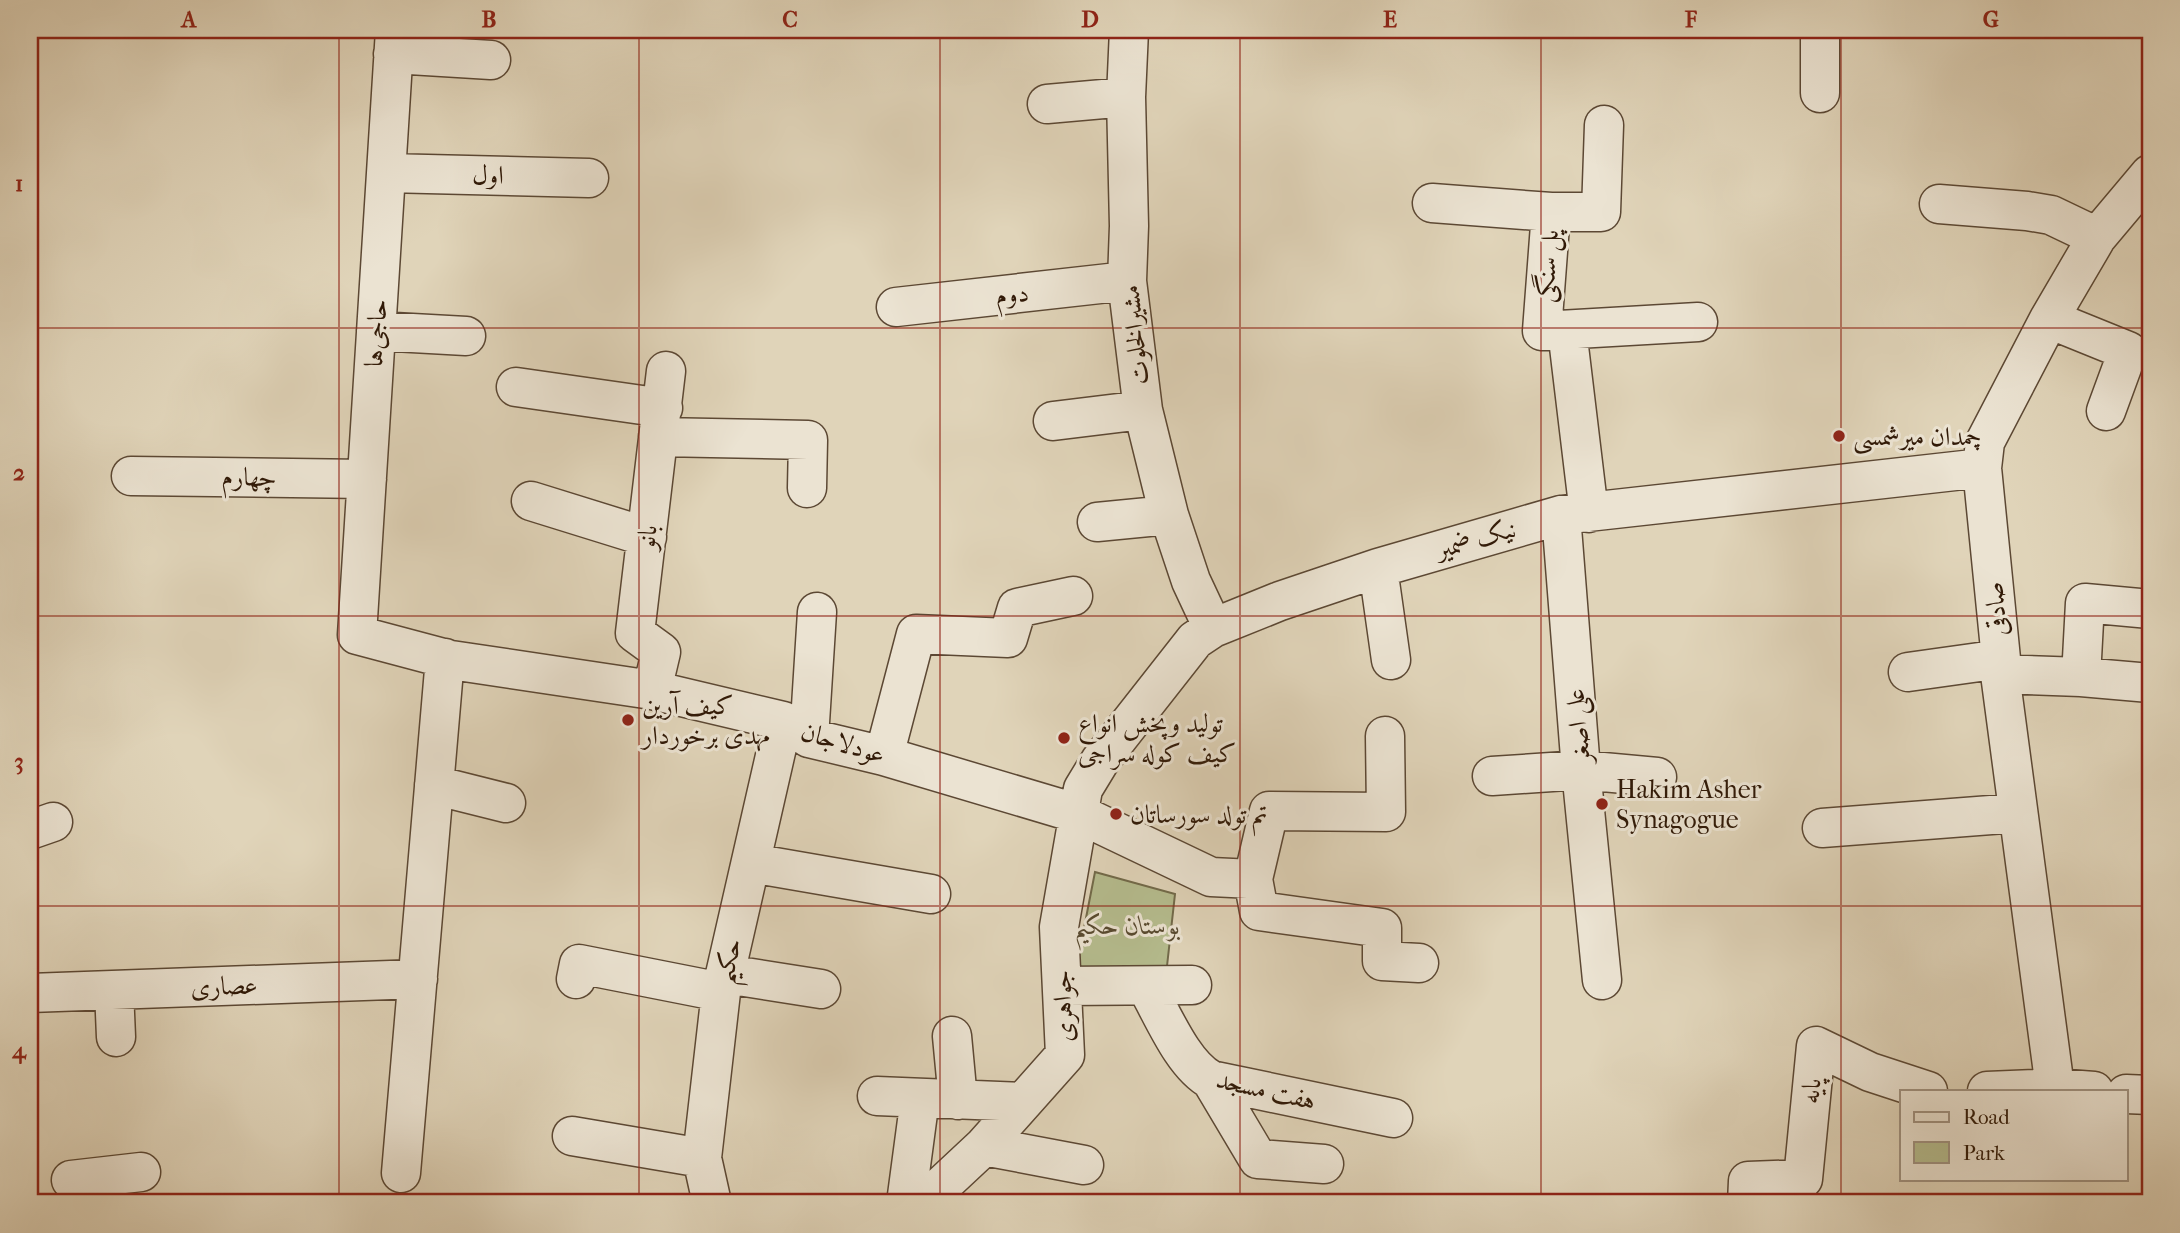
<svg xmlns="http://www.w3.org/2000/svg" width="2180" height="1233" viewBox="0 0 2180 1233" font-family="'IM FELL French Canon',Amiri,serif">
<rect width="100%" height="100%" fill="#e0d4b9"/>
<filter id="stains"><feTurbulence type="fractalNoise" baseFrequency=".00286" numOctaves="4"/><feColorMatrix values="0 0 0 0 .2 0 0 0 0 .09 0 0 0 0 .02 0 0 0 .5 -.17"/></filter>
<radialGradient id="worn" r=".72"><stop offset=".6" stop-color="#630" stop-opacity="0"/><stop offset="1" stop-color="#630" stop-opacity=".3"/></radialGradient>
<path fill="#b5bc8e" stroke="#726a4a" stroke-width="2" d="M 1095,872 L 1175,894 L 1167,966 L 1076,969 Z"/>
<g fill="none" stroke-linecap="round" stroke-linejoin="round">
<defs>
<path id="minor" d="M 395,30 L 357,635 L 451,660 L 652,690 L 783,721 L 809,738 L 884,756 L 1079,814 L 1211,877 L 1253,879
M 1129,30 L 1126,97 L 1129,226 L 1127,281 L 1143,410 L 1169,515 L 1191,581 L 1213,628
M 393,54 L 491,60
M 1820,93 L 1820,30
M 1047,104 L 1126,97
M 386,173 L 589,178
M 1432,203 L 1551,212 L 1542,331 L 1698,322
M 1939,204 L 2027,211 L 2051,215 L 2097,237
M 1551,212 L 1601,212 L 1604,125
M 896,307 L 1127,281
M 2049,319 L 2128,351 L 2106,411
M 1567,330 L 1589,513
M 376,331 L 466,336
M 516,387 L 663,408
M 1053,421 L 1143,410
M 658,437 L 808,440 L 807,488
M 131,476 L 367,479
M 531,501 L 647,537
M 1561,515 L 1581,770 L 1602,980
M 1097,522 L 1169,515
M 1378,568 L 1391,660
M 1908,672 L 2001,659
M 2000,674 L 2081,677 L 2150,683
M 2081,677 L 2085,603 L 2150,609
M 652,690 L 661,652 L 635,633 L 666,371
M 1385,736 L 1386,812 L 1269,811 L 1253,879 L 1259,911 L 1382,928 L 1382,961 L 1419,963
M 809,738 L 817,612
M 884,756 L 916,634 L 1008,638 L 1017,608 L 1073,596
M 1492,776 L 1581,770 L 1657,777
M 434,785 L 506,803
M 1822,828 L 2017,813
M 30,830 L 53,822
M 751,863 L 931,894
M 726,974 L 821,989
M 576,979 L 579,964 L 721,992
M 1062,986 L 1192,985
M 1146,986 C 1163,1015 1182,1064 1211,1080 L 1393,1118
M 114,990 L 116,1037
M 30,993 L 418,979
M 952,1036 L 958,1100
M 1211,1080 L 1258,1159 L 1324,1164
M 2055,1088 L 2000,674 L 2001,659 L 1982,468 L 1985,442 L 2049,319 L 2097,237 L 2150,174
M 1987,1091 L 2055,1088 L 2094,1091
M 2126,1094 L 2150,1095
M 877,1096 L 1023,1102
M 572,1136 L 702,1158
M 984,1146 L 1084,1165
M 401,1173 L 445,658
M 71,1180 L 141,1172
M 712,1203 L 702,1158 L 721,992 L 783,721
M 906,1203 L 920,1098
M 923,1203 L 984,1146 L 1065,1055 L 1059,927 L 1083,789 L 1100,761 L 1195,640 L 1213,628 L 1280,601 L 1378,568 L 1561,515 L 1982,468
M 1747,1203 L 1748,1181 L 1803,1179 L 1816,1046 L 1870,1072 L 1928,1091"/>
</defs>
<use href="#minor" stroke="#5c4834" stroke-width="41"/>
<use href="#minor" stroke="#ebe3d2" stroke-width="38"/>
</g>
<path fill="none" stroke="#8f2418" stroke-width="2" stroke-opacity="0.55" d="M 339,30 L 339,1203M 639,30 L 639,1203M 940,30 L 940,1203M 1240,30 L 1240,1203M 1541,30 L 1541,1203M 1841,30 L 1841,1203M 30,328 L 2150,328M 30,616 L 2150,616M 30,906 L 2150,906"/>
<g fill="#8f2418" stroke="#ebe3d2" stroke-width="2.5">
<circle cx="1839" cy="436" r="7"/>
<circle cx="628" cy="720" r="7"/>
<circle cx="1064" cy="738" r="7"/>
<circle cx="1602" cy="804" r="7"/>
<circle cx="1116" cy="814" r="7"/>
</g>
<g text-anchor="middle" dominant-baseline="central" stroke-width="6" stroke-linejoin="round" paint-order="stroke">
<g font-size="26" fill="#301907" stroke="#ebe3d2">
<text transform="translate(488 175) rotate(1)">اول</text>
<text transform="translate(1547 266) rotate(-86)">پل سنگی</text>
<text transform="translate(1012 294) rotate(-6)">دوم</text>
<text transform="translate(376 333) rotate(-86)">حاجی‌ها</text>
<text transform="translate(1135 335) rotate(-96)">مشیرالخلوت</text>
<text transform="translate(249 477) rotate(1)">چهارم</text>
<text transform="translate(647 537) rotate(-83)">بانو</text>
<text transform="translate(1476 539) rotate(-16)">نیک ضمیر</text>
<text transform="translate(1996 609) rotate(-96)">صادقی</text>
<text transform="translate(1578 726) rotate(-95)">علی اصغر</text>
<text transform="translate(843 743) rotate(17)">عودلاجان</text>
<text transform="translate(728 961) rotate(-77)">حکیم</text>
<text transform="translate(224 986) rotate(-2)">عصاری</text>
<text transform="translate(1063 1006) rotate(-92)">جواهری</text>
<text transform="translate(1266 1090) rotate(13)">هفت مسجد</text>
<text transform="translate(1811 1091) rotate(-85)">پایه</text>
</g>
<g font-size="26" fill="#301907" stroke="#ebe3d2" text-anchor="start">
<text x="1853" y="436">چمدان میرشمسی</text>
<text x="642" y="705">کیف آرین<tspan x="642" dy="30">مهدی برخوردار</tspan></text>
<text x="1078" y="723">تولید وپخش انواع<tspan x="1078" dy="30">کیف کوله سراجی</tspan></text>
<text x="1616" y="789">Hakim Asher<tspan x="1616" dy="30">Synagogue</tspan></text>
<text x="1130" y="814">تم تولد سورساتان</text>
</g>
<g font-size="26" font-style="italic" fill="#584a30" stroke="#ebe3d2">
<text x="1127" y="925">بوستان حکیم</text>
</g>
</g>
<rect width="2180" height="1233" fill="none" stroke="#e0d4b9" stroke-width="77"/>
<rect x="1900" y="1090" width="228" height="91" fill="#ebe3d2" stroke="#a09281" stroke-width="2"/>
<rect x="1914" y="1112" width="35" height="10" fill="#ebe3d2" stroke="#a09281" stroke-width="2"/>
<text x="1963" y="1124" font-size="21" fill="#301907">Road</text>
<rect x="1914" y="1142" width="35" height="21" fill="#b5bc8e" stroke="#a09281" stroke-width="2"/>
<text x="1963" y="1160" font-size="21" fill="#301907">Park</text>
<rect x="38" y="38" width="2104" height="1156" fill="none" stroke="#8f2418" stroke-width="2.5"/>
<g font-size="23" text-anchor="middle" font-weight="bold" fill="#8f2418">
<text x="189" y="27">A</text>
<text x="489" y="27">B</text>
<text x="790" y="27">C</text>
<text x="1090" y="27">D</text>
<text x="1390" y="27">E</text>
<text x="1691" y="27">F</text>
<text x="1991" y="27">G</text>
<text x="19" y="191">1</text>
<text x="19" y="480">2</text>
<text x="19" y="769">3</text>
<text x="19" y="1058">4</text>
</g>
<rect width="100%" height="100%" filter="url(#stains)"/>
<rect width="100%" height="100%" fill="url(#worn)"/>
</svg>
